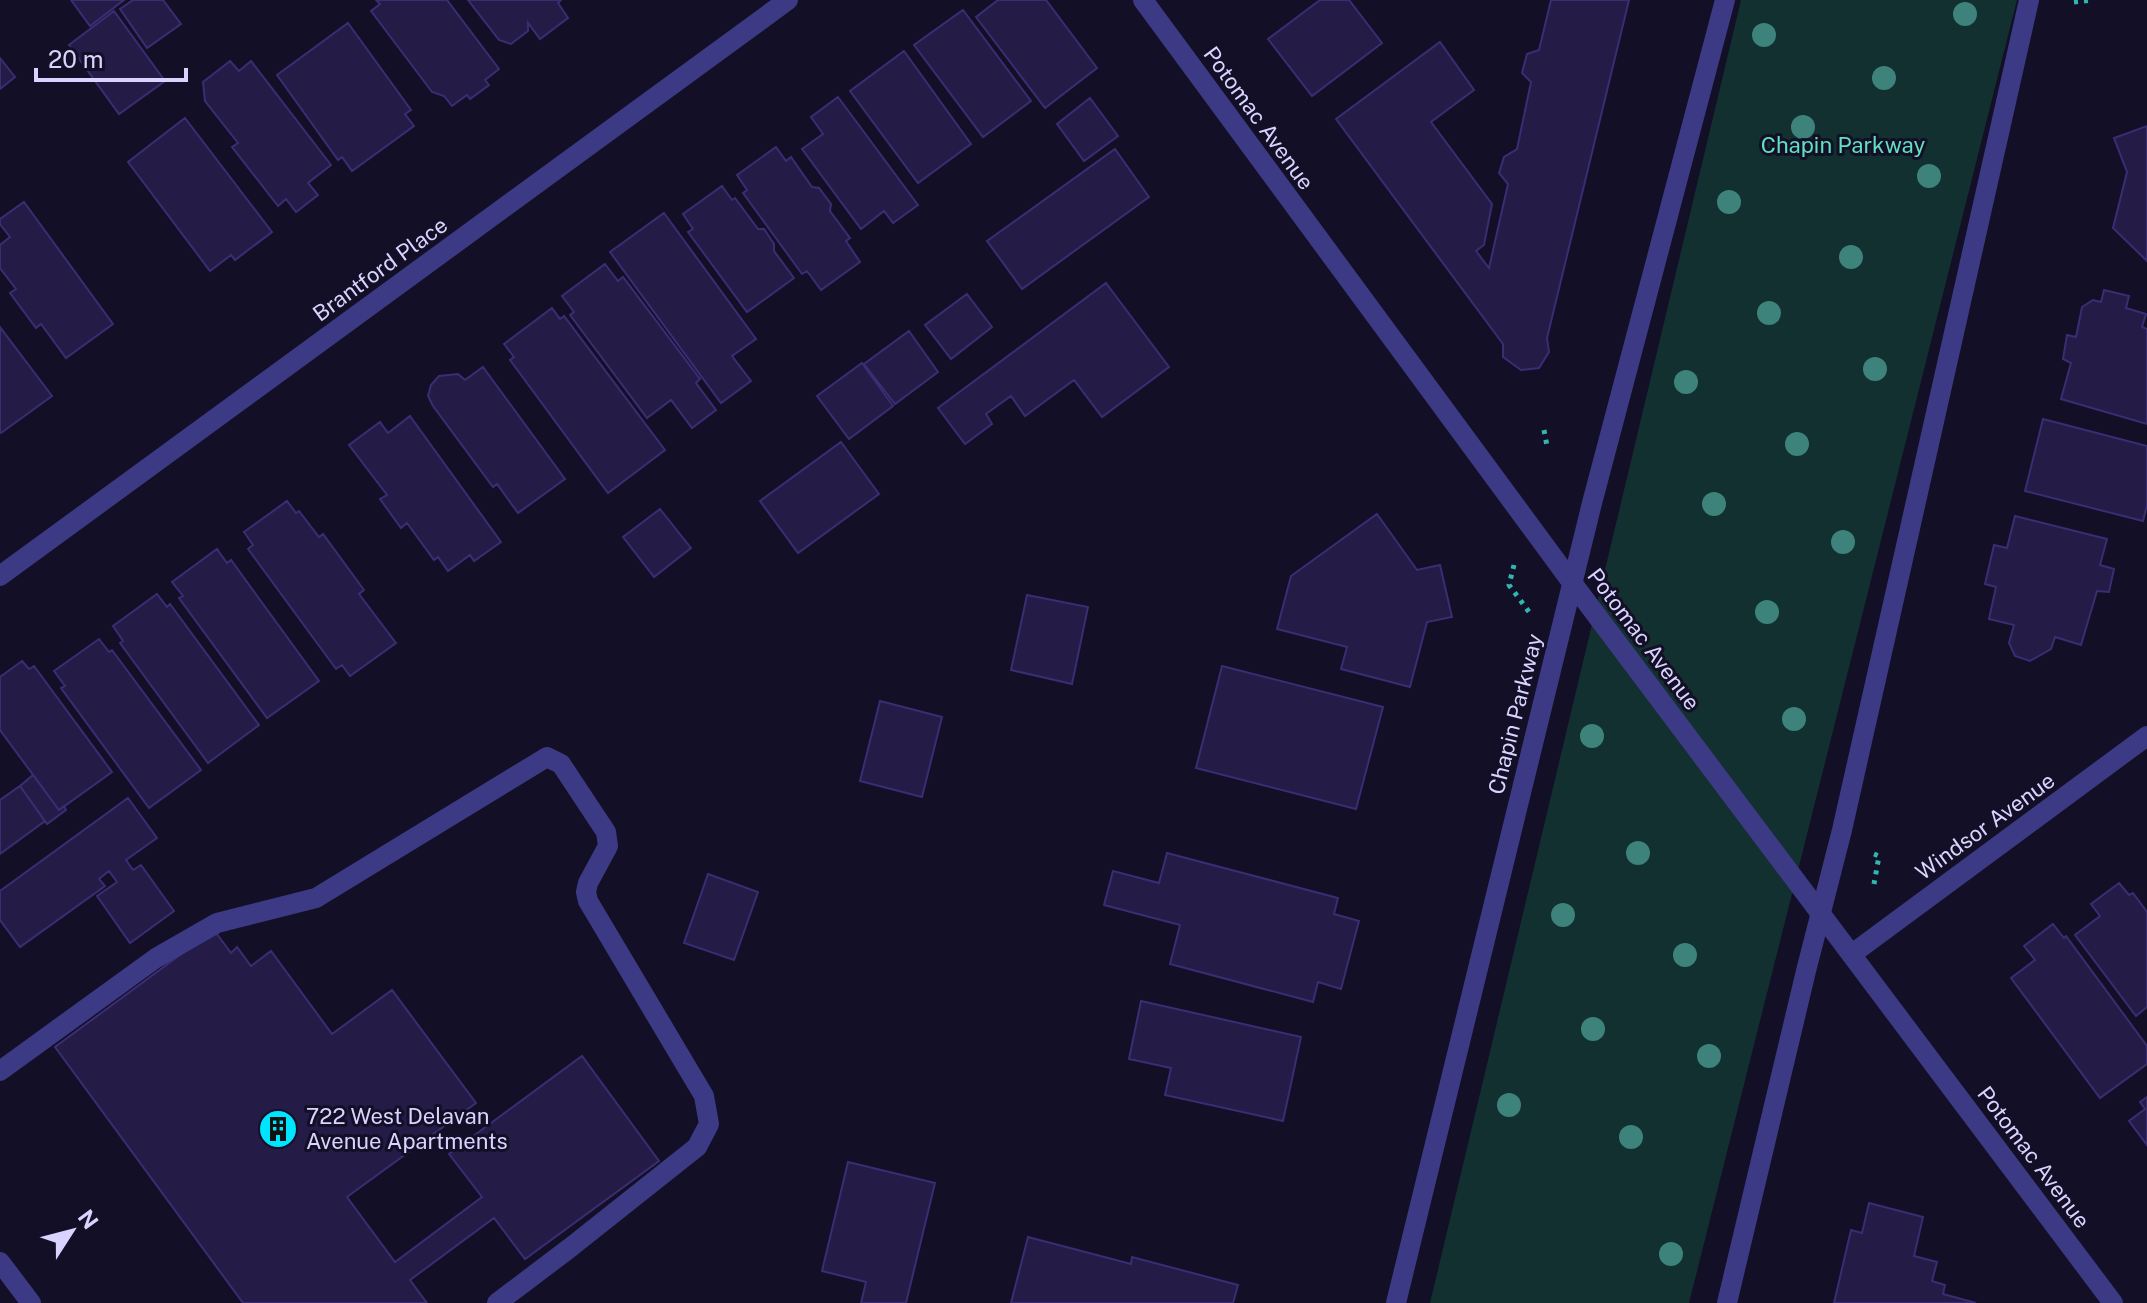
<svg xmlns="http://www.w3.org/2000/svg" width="2147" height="1303" viewBox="0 0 2147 1303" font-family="'Public Sans',sans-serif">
<rect width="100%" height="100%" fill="#130f26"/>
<path fill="#12302f" d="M 1741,0 L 2017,0 L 1689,1303 L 1430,1303 Z"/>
<path fill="#241b47" stroke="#3b2d73" stroke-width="2" d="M 71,0 L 124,0 L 90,26 Z
M 133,0 L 163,0 L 181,24 L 147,48 L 120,9 Z
M 376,0 L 447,0 L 499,69 L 485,80 L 489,85 L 470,99 L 467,95 L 452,106 L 444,96 L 432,92 L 371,11 L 380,4 Z
M 468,0 L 561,0 L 558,3 L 568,18 L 540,39 L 528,23 L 528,31 L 511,44 L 499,40 Z
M 998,0 L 1046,0 L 1097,68 L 1045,108 L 976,17 Z
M 1320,0 L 1349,0 L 1382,43 L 1312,96 L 1268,39 Z
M 1551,0 L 1629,0 L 1547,338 L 1549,352 L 1539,368 L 1521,370 L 1503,357 L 1503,344 L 1336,119 L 1440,42 L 1474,90 L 1431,122 L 1492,204 L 1484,245 L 1476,251 L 1489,268 L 1508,184 L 1499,173 L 1504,157 L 1517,149 L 1531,82 L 1522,73 L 1527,54 L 1539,50 Z
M 963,10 L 1031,101 L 983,137 L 914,45 Z
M 114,11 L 165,81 L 119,114 L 69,45 Z
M 348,23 L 411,110 L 405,114 L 414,126 L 352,171 L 342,157 L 338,160 L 277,75 Z
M 904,51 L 971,144 L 918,183 L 850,91 Z
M 0,58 L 15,77 L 0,89 Z
M 230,61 L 239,71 L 251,61 L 331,165 L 308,183 L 318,195 L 296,212 L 286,199 L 278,206 L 232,147 L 238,143 L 205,101 L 203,82 Z
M 838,97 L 918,205 L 893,223 L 884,211 L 861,229 L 802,149 L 823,134 L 811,117 Z
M 1090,98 L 1118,136 L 1084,161 L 1057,124 Z
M 185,118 L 272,232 L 235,260 L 231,255 L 210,271 L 128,162 Z
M 2147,126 L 2147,261 L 2113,228 L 2127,172 L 2114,138 Z
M 776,147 L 786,161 L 791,157 L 812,187 L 819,188 L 831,204 L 830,211 L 850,238 L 846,241 L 860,262 L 821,290 L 807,271 L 802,274 L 743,193 L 747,190 L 737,175 Z
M 1115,149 L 1149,197 L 1022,289 L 987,241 Z
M 722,186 L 732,200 L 735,198 L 758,229 L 764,229 L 774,244 L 774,251 L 794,278 L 747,312 L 688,232 L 693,229 L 683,214 Z
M 24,202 L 113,324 L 66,358 L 41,324 L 36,328 L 10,293 L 16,289 L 0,268 L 0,245 L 10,237 L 0,224 L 0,219 Z
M 664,213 L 756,339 L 732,356 L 751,381 L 721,403 L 610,252 Z
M 605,264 L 618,281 L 623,277 L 700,379 L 696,383 L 716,410 L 692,428 L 671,400 L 647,418 L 570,315 L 574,312 L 562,296 Z
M 1106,283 L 1169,367 L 1102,417 L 1074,380 L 1025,416 L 1011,396 L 986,414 L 992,424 L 965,444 L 938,408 Z
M 2104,290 L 2129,296 L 2126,308 L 2146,314 L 2142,327 L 2147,329 L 2147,424 L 2061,399 L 2071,363 L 2063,359 L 2067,335 L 2076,337 L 2082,307 L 2093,300 L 2101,302 Z
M 967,294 L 992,327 L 951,359 L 925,325 Z
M 552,308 L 560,319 L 564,316 L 665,450 L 608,493 L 510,360 L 514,357 L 504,344 Z
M 0,327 L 52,396 L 1,433 L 0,432 Z
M 909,331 L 938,372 L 895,404 L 864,364 Z
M 862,363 L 893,406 L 849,439 L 817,396 Z
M 483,367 L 565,479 L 518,513 L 497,484 L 493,487 L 433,406 L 428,396 L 431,385 L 439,376 L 458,374 L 465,380 Z
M 410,416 L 501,542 L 474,561 L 470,555 L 448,571 L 438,557 L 434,560 L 407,523 L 401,528 L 380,499 L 387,495 L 349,445 L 380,422 L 388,433 Z
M 2043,419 L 2147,446 L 2147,505 L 2143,521 L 2025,491 Z
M 841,442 L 879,494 L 798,553 L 760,501 Z
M 287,501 L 296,513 L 299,511 L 319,537 L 323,534 L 364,590 L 359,594 L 396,643 L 350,676 L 342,665 L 336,669 L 248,549 L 253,545 L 244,532 Z
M 660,509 L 691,548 L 654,577 L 623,537 Z
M 1377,514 L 1417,570 L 1440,565 L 1452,617 L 1427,622 L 1410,687 L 1341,669 L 1347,647 L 1277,629 L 1291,576 Z
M 2015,516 L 2107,539 L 2100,565 L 2114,569 L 2109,592 L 2097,591 L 2081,645 L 2055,637 L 2051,649 L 2030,661 L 2015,656 L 2009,643 L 2014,625 L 1989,619 L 1996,587 L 1985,584 L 1994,545 L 2007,548 Z
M 217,549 L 227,563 L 231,560 L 319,681 L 267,718 L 179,598 L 183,596 L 172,582 Z
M 157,594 L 167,607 L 170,604 L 259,725 L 208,763 L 120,643 L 123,641 L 113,626 Z
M 1027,595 L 1088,607 L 1072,684 L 1011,670 Z
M 99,639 L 109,652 L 112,650 L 201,770 L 149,808 L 61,688 L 65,686 L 54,671 Z
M 22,661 L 29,669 L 34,666 L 112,772 L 59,810 L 0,730 L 0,677 Z
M 1222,666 L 1383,707 L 1356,809 L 1196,768 Z
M 880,701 L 942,717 L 922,797 L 860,781 Z
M 33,775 L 59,810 L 64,806 L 66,810 L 47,824 L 20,786 Z
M 20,786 L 45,821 L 0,854 L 0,800 Z
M 128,798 L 157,838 L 126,860 L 133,870 L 141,865 L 174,911 L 130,943 L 97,896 L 117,882 L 109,871 L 99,879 L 105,886 L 20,947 L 0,920 L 0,891 Z
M 1167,853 L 1338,898 L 1334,914 L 1359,921 L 1341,989 L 1318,982 L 1313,1002 L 1170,964 L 1180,925 L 1104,905 L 1113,871 L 1159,883 Z
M 708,874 L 758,892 L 734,960 L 684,943 Z
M 2119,883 L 2129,895 L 2133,893 L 2147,912 L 2147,1007 L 2136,1016 L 2075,935 L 2100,916 L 2091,904 Z
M 2053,924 L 2064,938 L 2066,936 L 2147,1046 L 2147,1064 L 2100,1098 L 2011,978 L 2035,960 L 2024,946 Z
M 214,930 L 231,953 L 237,947 L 251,966 L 271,951 L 332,1034 L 392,990 L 476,1103 L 347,1197 L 395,1262 L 482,1197 L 449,1154 L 582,1056 L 659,1161 L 525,1259 L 494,1218 L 410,1280 L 427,1303 L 243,1303 L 55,1047 Z
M 1141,1001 L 1301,1037 L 1283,1121 L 1165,1095 L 1171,1068 L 1129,1059 Z
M 2147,1097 L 2147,1145 L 2129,1121 L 2145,1109 L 2140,1102 Z
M 848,1162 L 935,1183 L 906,1303 L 861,1303 L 866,1282 L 822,1271 Z
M 1869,1203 L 1923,1217 L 1914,1256 L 1937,1262 L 1932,1281 L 1945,1285 L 1943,1294 L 1976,1303 L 1834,1303 L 1851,1230 L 1862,1233 Z
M 1028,1237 L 1131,1264 L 1132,1257 L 1238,1285 L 1233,1303 L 1011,1303 Z"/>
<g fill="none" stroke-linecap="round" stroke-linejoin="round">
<path stroke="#2fb8b0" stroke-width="5" stroke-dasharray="4 6" stroke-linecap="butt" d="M 2074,2 L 2092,0
M 1544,430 L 1547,446
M 1514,565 L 1509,585 L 1529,612
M 1874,854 L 1879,856 L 1874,884"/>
<path stroke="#3d3a85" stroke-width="20" d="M 0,1071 L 156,958 L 217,923 L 316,898 L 547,757 L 561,764 L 606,832 L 608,846 L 588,883 L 586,892 L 588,901 L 704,1096 L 709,1124 L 697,1147 L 571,1247 L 497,1303"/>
<path stroke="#3d3a85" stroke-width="20" d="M 1143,0 L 1573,584 L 2113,1303
M 0,576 L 788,0
M 1852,954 L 2147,736"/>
<path stroke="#3d3a85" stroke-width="20" d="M 0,1262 L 31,1303
M 1396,1303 L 1592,503 L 1725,0
M 1727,1303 L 1806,971 L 1842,830 L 2029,0"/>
</g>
<g fill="#3d827b">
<circle cx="1965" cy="14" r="12"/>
<circle cx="1764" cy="35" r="12"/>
<circle cx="1884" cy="78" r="12"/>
<circle cx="1803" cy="127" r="12"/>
<circle cx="1929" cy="176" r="12"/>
<circle cx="1729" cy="202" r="12"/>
<circle cx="1851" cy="257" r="12"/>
<circle cx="1769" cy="313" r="12"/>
<circle cx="1875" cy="369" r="12"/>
<circle cx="1686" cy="382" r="12"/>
<circle cx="1797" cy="444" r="12"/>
<circle cx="1714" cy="504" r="12"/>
<circle cx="1843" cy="542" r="12"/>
<circle cx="1767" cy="612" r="12"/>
<circle cx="1794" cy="719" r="12"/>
<circle cx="1592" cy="736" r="12"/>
<circle cx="1638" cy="853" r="12"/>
<circle cx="1563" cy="915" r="12"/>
<circle cx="1685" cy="955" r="12"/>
<circle cx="1593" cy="1029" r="12"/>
<circle cx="1709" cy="1056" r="12"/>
<circle cx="1509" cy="1105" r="12"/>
<circle cx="1631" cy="1137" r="12"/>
<circle cx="1671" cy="1254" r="12"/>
</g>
<defs>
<symbol id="building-disc" viewBox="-11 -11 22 22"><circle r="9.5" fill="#00e5ff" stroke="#130f26"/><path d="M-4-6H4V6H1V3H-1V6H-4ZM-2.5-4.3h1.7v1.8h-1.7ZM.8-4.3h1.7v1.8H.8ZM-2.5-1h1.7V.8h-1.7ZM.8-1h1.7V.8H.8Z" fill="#111"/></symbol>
</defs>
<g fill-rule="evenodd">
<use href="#building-disc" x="256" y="1107" width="44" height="44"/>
</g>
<g text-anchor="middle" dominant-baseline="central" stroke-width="6" stroke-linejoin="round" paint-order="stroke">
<g font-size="22" fill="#d9d4ff" stroke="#130f26">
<text transform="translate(1259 118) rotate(54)">Potomac Avenue</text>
<text transform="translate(380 269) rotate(-36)">Brantford Place</text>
<text transform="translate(1644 639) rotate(53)">Potomac Avenue</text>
<text transform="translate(1515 714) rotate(-76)">Chapin Parkway</text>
<text transform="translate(1985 826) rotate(-36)">Windsor Avenue</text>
<text transform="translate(2034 1157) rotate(53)">Potomac Avenue</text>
</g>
<g font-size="22" fill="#5fe0c0" stroke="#130f26">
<text x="1843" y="145">Chapin Parkway</text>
</g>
<g font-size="22" fill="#d9d4ff" stroke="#130f26" text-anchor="start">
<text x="306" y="1116">722 West Delavan<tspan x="306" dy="25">Avenue Apartments</tspan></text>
</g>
</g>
<g transform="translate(72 1231) rotate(54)" stroke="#130f26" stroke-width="6" paint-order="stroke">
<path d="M0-6L14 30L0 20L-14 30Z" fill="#d9d4ff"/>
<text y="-12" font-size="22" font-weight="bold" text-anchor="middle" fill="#d9d4ff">N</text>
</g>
<path d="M36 68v12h150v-12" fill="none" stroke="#d9d4ff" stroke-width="4"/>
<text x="48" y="68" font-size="24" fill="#d9d4ff" stroke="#130f26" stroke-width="6" paint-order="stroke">20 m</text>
</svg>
